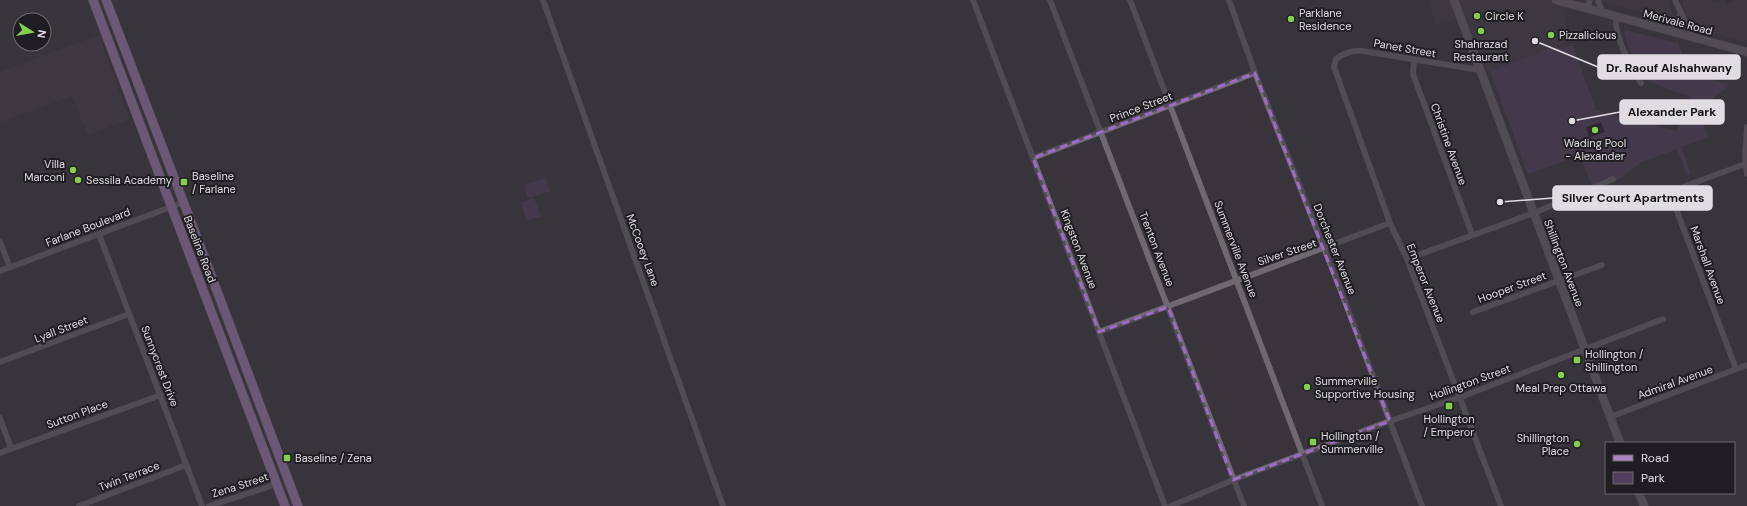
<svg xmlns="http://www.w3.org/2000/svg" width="1747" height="506" viewBox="0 0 1747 506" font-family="'DM Sans',sans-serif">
<rect width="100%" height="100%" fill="#39343c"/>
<path fill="#443b49" d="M 1428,0 L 1565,0 L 1563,11 L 1570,40 L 1558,47 L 1551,48 L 1487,72 L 1465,16 L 1437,26 Z
M 1594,0 L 1668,0 L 1674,18 L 1672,20 Z
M 1685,0 L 1713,0 L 1714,2 L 1725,0 L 1727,4 L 1736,0 L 1747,0 L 1747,43 L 1690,26 L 1681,2 Z
M 99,35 L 129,119 L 88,135 L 72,96 L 0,122 L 0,72 Z"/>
<path fill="#533e5e" d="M 1624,30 L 1678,43 C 1687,71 1695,70 1719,82 C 1722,83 1725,82 1728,83 L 1728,86 L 1711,100 L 1714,109 L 1711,118 L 1701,118 L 1708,137 L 1681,147 L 1691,174 L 1687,175 L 1677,149 L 1642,162 L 1618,180 L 1593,189 L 1580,155 L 1528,174 L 1490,71 L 1551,48 L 1573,46 L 1596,110 L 1677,131 L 1690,101 L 1688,95 C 1676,92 1661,87 1650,81 C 1639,75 1626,42 1624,30 Z
M 545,178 L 550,191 L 528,198 L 524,185 Z
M 534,198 L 541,216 L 527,221 L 521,202 Z"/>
<path fill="#2c1636" d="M 1601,122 L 1605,132 L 1589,138 L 1586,127 Z"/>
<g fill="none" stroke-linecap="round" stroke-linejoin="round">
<defs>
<path id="street" d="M 543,0 L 723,506
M 973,0 L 1165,506
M 1050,0 L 1244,506
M 1130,0 L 1322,506
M 1229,0 L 1255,73 L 1339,286 L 1422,506
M 1598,0 L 1602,12
M 1675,0 L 1693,38
M 1587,8 L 1590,0
M 1616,16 C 1614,36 1630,66 1641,83
M 1668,31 L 1678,23 L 1680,14
M 1414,60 L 1413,74 L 1472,234
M 1480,70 L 1362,51 C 1352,50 1344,53 1336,59 L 1334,67 L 1390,223 L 1407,259 L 1501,506
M 1747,127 L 1745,157 L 1747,174
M 1033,158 L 1255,73
M 99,234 L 202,506
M 0,242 L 10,267
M 1407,259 L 1534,213 L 1613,179
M 0,271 L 184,202
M 1473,312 L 1602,265
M 1099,332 L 1390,223
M 0,362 L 129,314
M 1736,369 L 1675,206 L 1674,197 L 1680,188 L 1745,164
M 1610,417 L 1747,365
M 0,418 L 11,448
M 0,453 L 161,395
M 79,506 L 186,465
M 209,506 L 277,484
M 1171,506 L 1233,480 L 1390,421 L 1461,397 L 1663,319"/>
<path id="secondary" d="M 1454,0 L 1620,443
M 1556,0 L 1747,52
M 1639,493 L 1644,506"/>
<path id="primary" d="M 93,0 L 285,506
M 106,0 L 188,214 L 298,506"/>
</defs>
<use href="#street" stroke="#565258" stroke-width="6"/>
<use href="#secondary" stroke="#565258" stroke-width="9"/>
<use href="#primary" stroke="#565258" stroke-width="10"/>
<use href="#street" stroke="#6f6872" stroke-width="5.5"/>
<use href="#secondary" stroke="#6f6872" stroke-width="8"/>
<use href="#primary" stroke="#aa84bc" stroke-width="9"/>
</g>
<path d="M0 0H1747V506H0ZM 1255,73 L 1390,421 L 1233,480 L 1168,307 L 1099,332 L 1033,158 Z" fill="#39343c" fill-opacity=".55" fill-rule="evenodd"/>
<path fill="none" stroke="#9e6acb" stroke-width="3" stroke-dasharray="8 5" stroke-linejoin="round" d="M 1255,73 L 1390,421 L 1233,480 L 1168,307 L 1099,332 L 1033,158 Z"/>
<g fill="#84cf4d" stroke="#1f1d21" stroke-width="1.5">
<circle cx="1477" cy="16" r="4"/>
<circle cx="1291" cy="19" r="4"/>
<circle cx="1481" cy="31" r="4"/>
<circle cx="1551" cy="35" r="4"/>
<circle cx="1595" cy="130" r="4"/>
<circle cx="73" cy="170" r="4"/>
<circle cx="78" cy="180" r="4"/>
<rect x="180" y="178" width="8" height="8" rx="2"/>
<rect x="1573" y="356" width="8" height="8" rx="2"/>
<circle cx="1561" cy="375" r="4"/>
<circle cx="1307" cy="387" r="4"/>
<rect x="1445" y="402" width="8" height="8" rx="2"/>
<rect x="1309" y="438" width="8" height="8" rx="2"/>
<circle cx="1577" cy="444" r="4"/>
<rect x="283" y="454" width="8" height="8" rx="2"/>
</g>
<g text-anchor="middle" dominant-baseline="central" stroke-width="4" stroke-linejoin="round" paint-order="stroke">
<g font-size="11" fill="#e0dce2" stroke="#1f1d21" text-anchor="start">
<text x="1299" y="13">Parklane<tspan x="1299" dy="13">Residence</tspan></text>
<text x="1485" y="16">Circle K</text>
<text x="1559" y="35">Pizzalicious</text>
<text x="1481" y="44" text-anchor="middle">Shahrazad<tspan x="1481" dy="13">Restaurant</tspan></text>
<text x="1595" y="143" text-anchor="middle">Wading Pool<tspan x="1595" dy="13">- Alexander</tspan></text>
<text x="65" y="164" text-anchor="end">Villa<tspan x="65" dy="13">Marconi</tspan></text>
<text x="192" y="176">Baseline<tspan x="192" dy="13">/ Farlane</tspan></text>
<text x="86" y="180">Sessila Academy</text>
<text x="1585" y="354">Hollington /<tspan x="1585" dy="13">Shillington</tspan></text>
<text x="1315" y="381">Summerville<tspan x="1315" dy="13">Supportive Housing</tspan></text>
<text x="1561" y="388" text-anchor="middle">Meal Prep Ottawa</text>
<text x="1449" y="419" text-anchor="middle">Hollington<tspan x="1449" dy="13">/ Emperor</tspan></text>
<text x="1321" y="436">Hollington /<tspan x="1321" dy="13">Summerville</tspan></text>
<text x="1569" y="438" text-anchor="end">Shillington<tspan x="1569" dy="13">Place</tspan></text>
<text x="295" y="458">Baseline / Zena</text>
</g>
<g font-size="11" fill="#e0dce2" stroke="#1f1d21">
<text transform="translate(1678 22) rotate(15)">Merivale Road</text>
<text transform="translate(1405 48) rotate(10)">Panet Street</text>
<text transform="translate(1141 107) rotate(-21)">Prince Street</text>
<text transform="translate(1449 144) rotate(70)">Christine Avenue</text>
<text transform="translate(88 227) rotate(-21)">Farlane Boulevard</text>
<text transform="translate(200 249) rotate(69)">Baseline Road</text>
<text transform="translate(1079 249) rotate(69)">Kingston Avenue</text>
<text transform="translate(1157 249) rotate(69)">Trenton Avenue</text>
<text transform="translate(1236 249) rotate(69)">Summerville Avenue</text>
<text transform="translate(1335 249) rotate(68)">Dorchester Avenue</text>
<text transform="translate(643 250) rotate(70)">McCooey Lane</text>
<text transform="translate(1287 252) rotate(-19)">Silver Street</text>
<text transform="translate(1564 263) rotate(69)">Shillington Avenue</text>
<text transform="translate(1708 265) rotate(70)">Marshall Avenue</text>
<text transform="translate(1426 283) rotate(68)">Emperor Avenue</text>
<text transform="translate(1512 287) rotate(-20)">Hooper Street</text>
<text transform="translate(61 329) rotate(-21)">Lyall Street</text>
<text transform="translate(160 366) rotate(69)">Sunnycrest Drive</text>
<text transform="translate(1470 382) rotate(-20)">Hollington Street</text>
<text transform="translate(1675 382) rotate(-20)">Admiral Avenue</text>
<text transform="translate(77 414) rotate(-20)">Sutton Place</text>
<text transform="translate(129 476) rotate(-21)">Twin Terrace</text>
<text transform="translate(240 485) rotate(-18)">Zena Street</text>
</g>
</g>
<path fill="none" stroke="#e0dce2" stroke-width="1.5" d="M1535 41L1598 67M1572 121L1620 112M1500 202L1553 198"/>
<g fill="#e0dce2" stroke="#1f1d21" stroke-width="1.5">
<circle cx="1535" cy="41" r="4"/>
<circle cx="1572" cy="121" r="4"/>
<circle cx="1500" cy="202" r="4"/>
</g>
<g fill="#e0dce2" stroke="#e0dce2" stroke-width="1.5">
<rect x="1598" y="55" width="142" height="24" rx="4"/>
<rect x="1620" y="100" width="104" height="24" rx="4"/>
<rect x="1553" y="186" width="159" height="24" rx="4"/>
</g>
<g font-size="12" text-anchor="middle" font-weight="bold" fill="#111">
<text x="1669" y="72">Dr. Raouf Alshahwany</text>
<text x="1672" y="116">Alexander Park</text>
<text x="1633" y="202">Silver Court Apartments</text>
</g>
<rect x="1605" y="442" width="130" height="52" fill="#1f1d21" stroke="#6c696e"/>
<rect x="1613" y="455" width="20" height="6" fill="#aa84bc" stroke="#6c696e"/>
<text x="1641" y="462" font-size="12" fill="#e0dce2">Road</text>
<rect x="1613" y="472" width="20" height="12" fill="#533e5e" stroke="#6c696e"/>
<text x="1641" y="482" font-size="12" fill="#e0dce2">Park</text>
<g transform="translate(32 32) rotate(101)"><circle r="19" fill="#1f1d21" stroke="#6c696e"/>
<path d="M0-3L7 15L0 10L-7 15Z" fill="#84cf4d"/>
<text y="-6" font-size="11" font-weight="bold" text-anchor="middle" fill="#e0dce2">N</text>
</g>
</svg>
